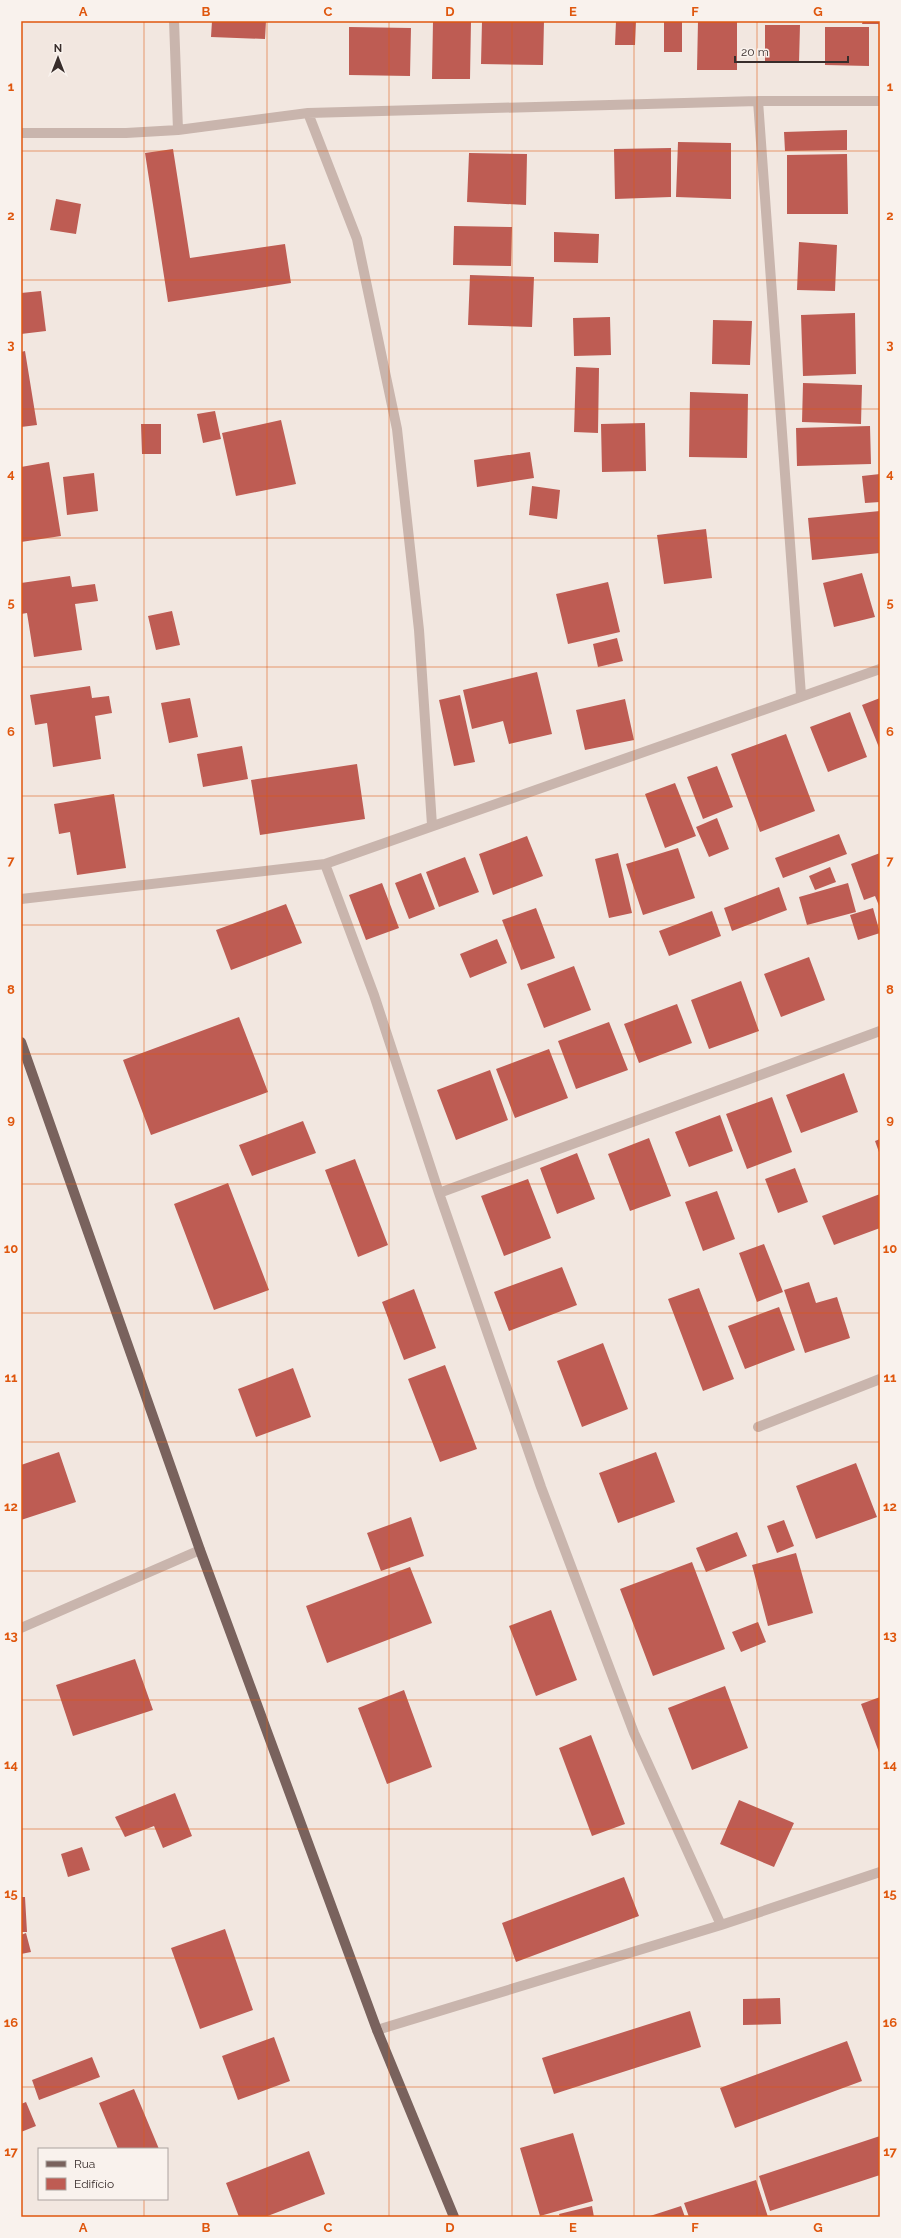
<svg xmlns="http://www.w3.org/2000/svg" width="901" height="2238" viewBox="0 0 901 2238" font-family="Raleway,sans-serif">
<rect width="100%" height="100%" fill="#f2e7e0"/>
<path fill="#be5c53" d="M 212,21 L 266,21 L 265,39 L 211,37 Z
M 433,21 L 471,21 L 470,79 L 432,79 Z
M 482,21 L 544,21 L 543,65 L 481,64 Z
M 616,21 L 636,21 L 635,45 L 615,45 Z
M 664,21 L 682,21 L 682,52 L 664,52 Z
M 698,21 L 737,21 L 737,70 L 697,70 Z
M 863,21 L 880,21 L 880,24 L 862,24 Z
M 765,25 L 800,25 L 799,63 L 765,63 Z
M 349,27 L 411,28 L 410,76 L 349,75 Z
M 825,27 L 869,27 L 869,66 L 825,65 Z
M 847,130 L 847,150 L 785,151 L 784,132 Z
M 678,142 L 731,143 L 731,199 L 676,197 Z
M 671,148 L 671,197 L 615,199 L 614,149 Z
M 173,149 L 190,258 L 285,244 L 291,283 L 168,302 L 145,153 Z
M 469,153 L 527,154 L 526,205 L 467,202 Z
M 847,154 L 848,214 L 787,214 L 787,155 Z
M 56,199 L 81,204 L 76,234 L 50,230 Z
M 454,226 L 512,227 L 511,266 L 453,265 Z
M 554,232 L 599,234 L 598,263 L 554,262 Z
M 799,242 L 837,245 L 835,291 L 797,290 Z
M 470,275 L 534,277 L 532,327 L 468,325 Z
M 41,291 L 46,331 L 21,334 L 21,293 Z
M 855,313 L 856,374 L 803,376 L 801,315 Z
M 610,317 L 611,355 L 574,356 L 573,318 Z
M 713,320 L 752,321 L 750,365 L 712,364 Z
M 25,351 L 37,425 L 21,427 L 21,352 Z
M 576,367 L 599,368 L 598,433 L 574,432 Z
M 803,383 L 862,385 L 861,424 L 802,422 Z
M 690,392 L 748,394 L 747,458 L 689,457 Z
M 215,411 L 221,439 L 203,443 L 197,414 Z
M 281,420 L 296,484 L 236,496 L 222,433 Z
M 645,423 L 646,471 L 602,472 L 601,424 Z
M 141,424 L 161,424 L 161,454 L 142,454 Z
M 870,426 L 871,464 L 797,466 L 796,428 Z
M 530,452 L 534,478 L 477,487 L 474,460 Z
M 49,462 L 61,536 L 21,542 L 21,467 Z
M 94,473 L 98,511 L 67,515 L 63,477 Z
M 880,474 L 880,502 L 865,503 L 862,476 Z
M 532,486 L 560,490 L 557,519 L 529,515 Z
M 880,511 L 880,553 L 812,560 L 808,518 Z
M 706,529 L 712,578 L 664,584 L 657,535 Z
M 862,573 L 875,617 L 834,627 L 823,583 Z
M 70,576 L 72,587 L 95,584 L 98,601 L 75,604 L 82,650 L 34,657 L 27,613 L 21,614 L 21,583 Z
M 608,582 L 620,632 L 568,644 L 556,594 Z
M 172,611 L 180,645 L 156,650 L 148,616 Z
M 617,638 L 623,661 L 598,667 L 593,644 Z
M 537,672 L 552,734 L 509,744 L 503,721 L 472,729 L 463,690 Z
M 90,686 L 92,698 L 109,696 L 112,713 L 95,716 L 101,759 L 53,767 L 47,723 L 35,725 L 30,695 Z
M 460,695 L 475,762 L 454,766 L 439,700 Z
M 190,698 L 198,737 L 169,743 L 161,703 Z
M 880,698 L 880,750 L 862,705 Z
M 625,699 L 634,740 L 585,750 L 576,710 Z
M 850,712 L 867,757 L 828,772 L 810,727 Z
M 786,734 L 815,811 L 760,832 L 731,754 Z
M 242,746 L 248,779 L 203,787 L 197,754 Z
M 357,764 L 365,819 L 260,835 L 251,780 Z
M 717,766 L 733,807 L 703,819 L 687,777 Z
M 675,783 L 696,836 L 665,848 L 645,794 Z
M 114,794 L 126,868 L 77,875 L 70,832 L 59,834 L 54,804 Z
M 717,818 L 729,849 L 709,857 L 696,827 Z
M 839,834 L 847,854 L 783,878 L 775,858 Z
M 527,836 L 543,876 L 493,895 L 479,854 Z
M 678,848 L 695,898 L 643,915 L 626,864 Z
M 618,853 L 632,913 L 609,918 L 595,859 Z
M 880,853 L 880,908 L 875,896 L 864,900 L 851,864 Z
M 465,857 L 479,892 L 439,907 L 426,872 Z
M 830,867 L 836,882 L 815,890 L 809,876 Z
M 421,873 L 435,909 L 409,919 L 395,883 Z
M 382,883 L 399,928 L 366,940 L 349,895 Z
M 848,883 L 856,912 L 807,925 L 799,897 Z
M 779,887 L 787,910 L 732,931 L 724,908 Z
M 286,904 L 302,943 L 231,970 L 216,930 Z
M 536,908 L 555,958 L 521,970 L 502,920 Z
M 873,908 L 880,933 L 858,940 L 850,915 Z
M 712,911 L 721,936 L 669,956 L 659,931 Z
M 497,939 L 507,963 L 470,978 L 460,954 Z
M 809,957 L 825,1000 L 781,1017 L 764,974 Z
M 574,966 L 591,1010 L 544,1028 L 527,984 Z
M 741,981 L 759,1031 L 709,1049 L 691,1000 Z
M 677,1004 L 692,1043 L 639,1063 L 624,1024 Z
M 239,1017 L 268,1092 L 151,1135 L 123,1060 Z
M 609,1022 L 628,1070 L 576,1089 L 558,1041 Z
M 549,1049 L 568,1098 L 515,1118 L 496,1069 Z
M 490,1070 L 508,1120 L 456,1140 L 437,1090 Z
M 844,1073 L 858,1112 L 801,1133 L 786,1095 Z
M 772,1097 L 792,1152 L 747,1169 L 726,1114 Z
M 720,1115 L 733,1151 L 689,1167 L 675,1132 Z
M 303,1121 L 316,1153 L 252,1176 L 239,1145 Z
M 649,1138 L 671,1196 L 630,1211 L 608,1154 Z
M 880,1139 L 880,1155 L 875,1141 Z
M 577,1153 L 595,1199 L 557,1214 L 540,1168 Z
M 355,1159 L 388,1245 L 358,1257 L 325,1170 Z
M 795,1168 L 808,1202 L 778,1213 L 765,1179 Z
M 528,1179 L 551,1238 L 504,1256 L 481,1196 Z
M 228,1183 L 269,1290 L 214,1310 L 174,1204 Z
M 717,1191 L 735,1239 L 703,1251 L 685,1202 Z
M 880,1194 L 880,1228 L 834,1245 L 822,1216 Z
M 764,1244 L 783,1292 L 757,1302 L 739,1253 Z
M 562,1267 L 577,1305 L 509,1331 L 494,1292 Z
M 809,1282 L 816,1303 L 837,1297 L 850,1338 L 805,1353 L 784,1290 Z
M 699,1288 L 734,1379 L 703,1391 L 668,1299 Z
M 414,1289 L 436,1348 L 404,1360 L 382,1302 Z
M 779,1307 L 795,1350 L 745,1369 L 728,1326 Z
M 603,1343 L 628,1409 L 582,1427 L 557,1361 Z
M 445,1365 L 477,1449 L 440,1462 L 408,1379 Z
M 293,1368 L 311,1417 L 256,1437 L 238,1389 Z
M 59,1452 L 76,1502 L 21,1520 L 21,1465 Z
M 656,1452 L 675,1502 L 618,1523 L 599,1473 Z
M 856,1463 L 877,1517 L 816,1539 L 796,1486 Z
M 411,1517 L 424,1556 L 381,1571 L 367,1533 Z
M 784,1520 L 794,1546 L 777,1553 L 767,1526 Z
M 737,1532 L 747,1556 L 706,1572 L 696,1548 Z
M 796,1553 L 813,1613 L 768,1626 L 752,1565 Z
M 692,1562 L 725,1649 L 653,1676 L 620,1589 Z
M 410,1567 L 432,1623 L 327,1663 L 306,1606 Z
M 551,1610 L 577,1680 L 536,1696 L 509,1626 Z
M 758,1622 L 766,1642 L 741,1652 L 732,1632 Z
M 135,1659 L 153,1710 L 73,1736 L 56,1685 Z
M 725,1686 L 748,1748 L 692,1770 L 668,1708 Z
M 404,1690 L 432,1767 L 387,1784 L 358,1708 Z
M 880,1697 L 880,1755 L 861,1704 Z
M 591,1735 L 625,1824 L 592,1836 L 559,1748 Z
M 175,1793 L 192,1836 L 163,1848 L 154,1826 L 125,1837 L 115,1817 Z
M 739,1800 L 794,1823 L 774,1867 L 720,1844 Z
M 82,1847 L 90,1870 L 68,1877 L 61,1854 Z
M 624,1877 L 639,1916 L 516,1962 L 502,1923 Z
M 21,1897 L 25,1897 L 27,1932 L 21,1932 Z
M 225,1929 L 253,2010 L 200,2029 L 171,1948 Z
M 26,1933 L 31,1952 L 21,1954 L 21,1935 Z
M 780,1998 L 781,2024 L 743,2025 L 743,1999 Z
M 690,2011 L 701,2047 L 554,2094 L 542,2058 Z
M 274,2037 L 290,2081 L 238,2100 L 222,2056 Z
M 847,2041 L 862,2081 L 735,2128 L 720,2088 Z
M 92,2057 L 100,2077 L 39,2100 L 32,2080 Z
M 134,2089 L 159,2149 L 118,2149 L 99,2103 Z
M 26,2102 L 36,2126 L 21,2132 L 21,2104 Z
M 573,2133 L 593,2201 L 540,2216 L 520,2148 Z
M 880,2136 L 880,2175 L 770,2211 L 759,2176 Z
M 309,2151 L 325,2194 L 265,2217 L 239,2217 L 226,2183 Z
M 756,2180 L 768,2217 L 689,2217 L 684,2203 Z
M 592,2206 L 594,2217 L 560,2217 L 559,2214 Z
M 681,2206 L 685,2217 L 647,2217 Z"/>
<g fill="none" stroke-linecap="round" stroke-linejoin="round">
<path stroke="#c9b5ad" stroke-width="10" d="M 174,21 L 178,130
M 758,101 L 801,695
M 308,113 L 357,239 L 397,429 L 419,630 L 432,825
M 21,133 L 126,133 L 178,130 L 308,113 L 758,101 L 880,101
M 325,864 L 374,995 L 439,1193 L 541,1487 L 634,1733 L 721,1925
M 21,899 L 325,864 L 880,669
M 439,1193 L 880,1031
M 758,1427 L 880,1379
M 21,1628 L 200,1550
M 377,2030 L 721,1925 L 880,1872"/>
<path stroke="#79625d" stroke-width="10" d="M 21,1042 L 200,1550 L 377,2030 L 454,2217"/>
</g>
<path fill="none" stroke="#df570e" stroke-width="1" stroke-opacity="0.55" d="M 144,21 L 144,2149M 267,21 L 267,2217M 389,21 L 389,2217M 512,21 L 512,2217M 634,21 L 634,2217M 757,21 L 757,2217M 21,151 L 880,151M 21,280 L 880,280M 21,409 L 880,409M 21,538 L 880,538M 21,667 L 880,667M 21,796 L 880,796M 21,925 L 880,925M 21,1054 L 880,1054M 21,1184 L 880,1184M 21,1313 L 880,1313M 21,1442 L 880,1442M 21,1571 L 880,1571M 21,1700 L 880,1700M 21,1829 L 880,1829M 21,1958 L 880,1958M 21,2087 L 880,2087M 144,2199 L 144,2217"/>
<rect width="901" height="2238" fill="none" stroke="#f9f2ed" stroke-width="44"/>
<rect x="38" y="2148" width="130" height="52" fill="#f9f2ed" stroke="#aca39f"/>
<rect x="46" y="2161" width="20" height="6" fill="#79625d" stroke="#aca39f"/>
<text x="74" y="2168" font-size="12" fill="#382d2b">Rua</text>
<rect x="46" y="2178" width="20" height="12" fill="#be5c53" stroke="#aca39f"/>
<text x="74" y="2188" font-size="12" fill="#382d2b">Edifício</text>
<g transform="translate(58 58)" stroke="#f9f2ed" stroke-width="3" paint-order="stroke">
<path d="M0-3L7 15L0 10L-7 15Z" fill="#382d2b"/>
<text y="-6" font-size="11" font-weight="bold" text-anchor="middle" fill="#382d2b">N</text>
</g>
<path d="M735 56v6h113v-6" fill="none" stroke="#382d2b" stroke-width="2"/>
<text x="741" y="56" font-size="12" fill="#382d2b" stroke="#f9f2ed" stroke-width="3" paint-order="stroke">20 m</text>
<rect x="22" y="22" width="857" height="2194" fill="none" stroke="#df570e" stroke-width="1.5"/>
<g font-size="13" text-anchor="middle" font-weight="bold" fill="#df570e">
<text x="83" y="16">A</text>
<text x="206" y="16">B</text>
<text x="328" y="16">C</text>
<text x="450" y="16">D</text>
<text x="573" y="16">E</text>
<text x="695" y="16">F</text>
<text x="818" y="16">G</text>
<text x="11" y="91">1</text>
<text x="890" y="91">1</text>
<text x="11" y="220">2</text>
<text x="890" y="220">2</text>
<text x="11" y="349">3</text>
<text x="890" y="349">3</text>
<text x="11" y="478">4</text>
<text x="890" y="478">4</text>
<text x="11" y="607">5</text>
<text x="890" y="607">5</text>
<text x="11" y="736">6</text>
<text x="890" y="736">6</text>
<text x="11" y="865">7</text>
<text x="890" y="865">7</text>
<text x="11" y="994">8</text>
<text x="890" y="994">8</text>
<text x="11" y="1124">9</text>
<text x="890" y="1124">9</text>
<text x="11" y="1253">10</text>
<text x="890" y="1253">10</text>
<text x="11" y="1382">11</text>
<text x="890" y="1382">11</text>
<text x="11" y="1511">12</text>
<text x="890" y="1511">12</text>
<text x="11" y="1640">13</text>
<text x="890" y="1640">13</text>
<text x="11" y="1769">14</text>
<text x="890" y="1769">14</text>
<text x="11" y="1898">15</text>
<text x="890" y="1898">15</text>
<text x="11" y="2027">16</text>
<text x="890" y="2027">16</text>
<text x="11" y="2156">17</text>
<text x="890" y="2156">17</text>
<text x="83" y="2232">A</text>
<text x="206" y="2232">B</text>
<text x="328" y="2232">C</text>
<text x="450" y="2232">D</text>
<text x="573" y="2232">E</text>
<text x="695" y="2232">F</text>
<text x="818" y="2232">G</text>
</g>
</svg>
